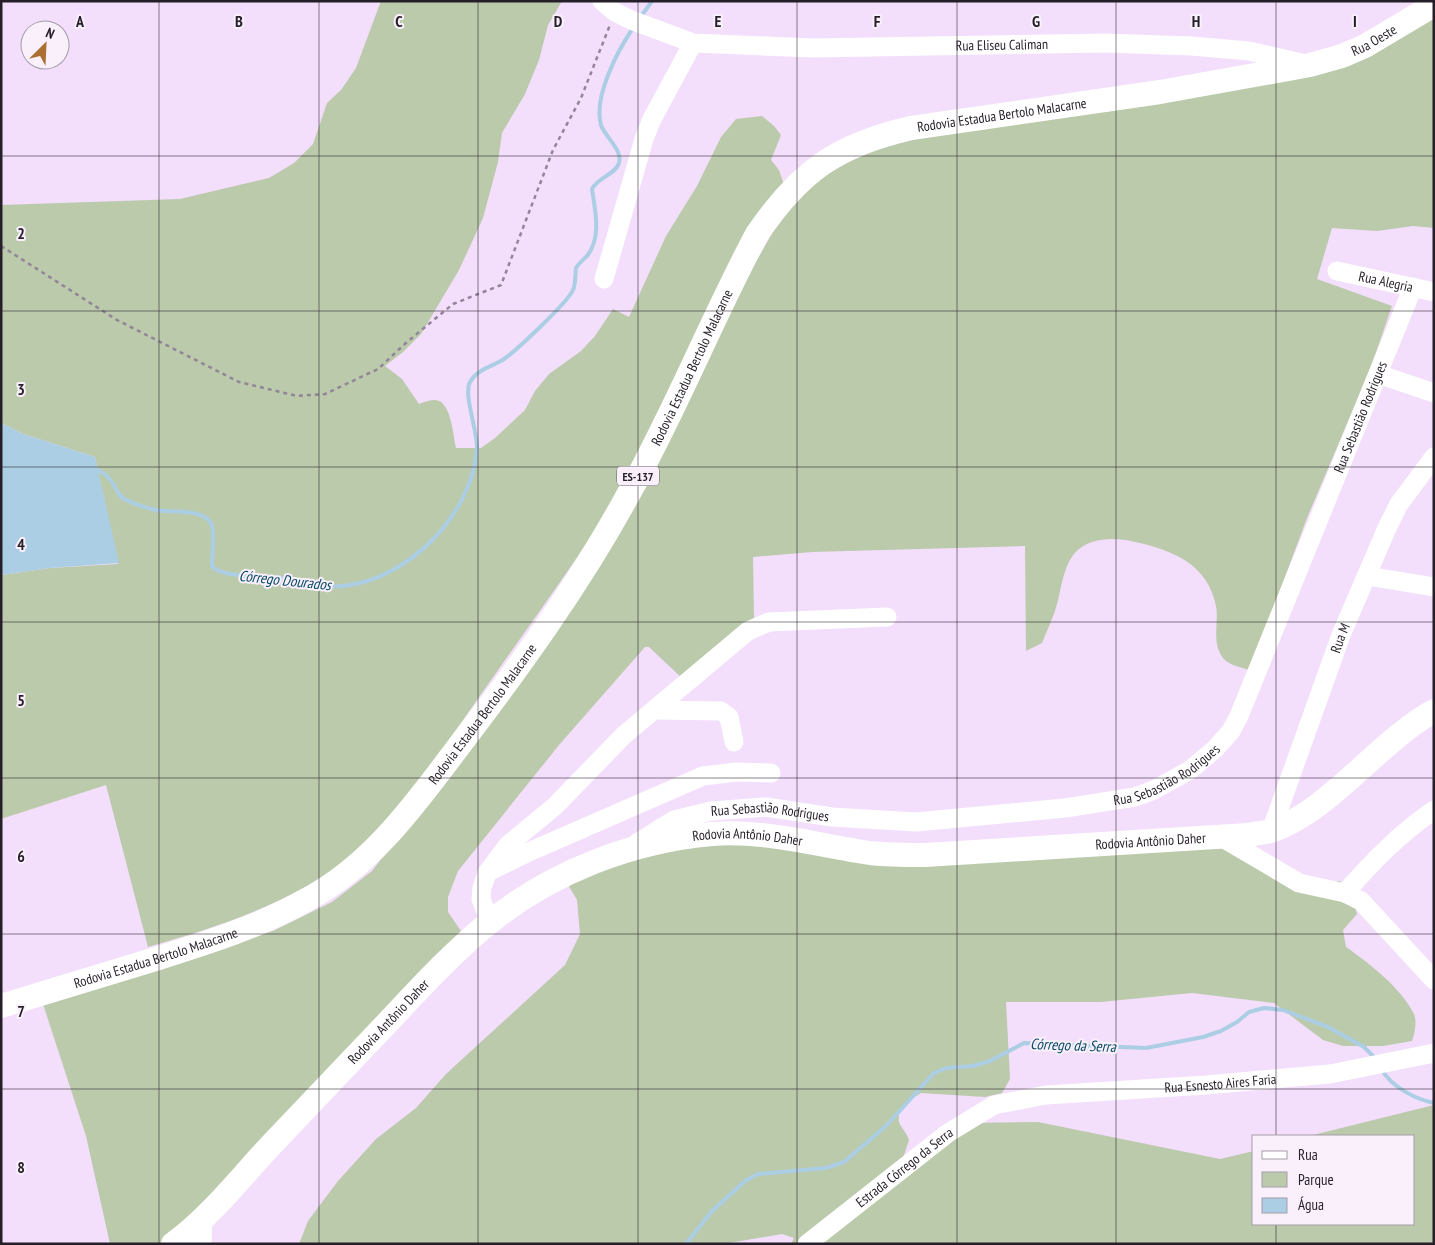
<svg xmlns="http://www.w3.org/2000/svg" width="1435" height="1245" viewBox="0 0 1435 1245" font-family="'PT Sans Narrow',sans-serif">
<rect width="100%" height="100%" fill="#f3defb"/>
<path fill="#bacaab" d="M 381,1 L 562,1 L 548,25 L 539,60 L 525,94 L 502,133 L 498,162 L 483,218 L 459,270 L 421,334 L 403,352 L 385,366 L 402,379 L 419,404 C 424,402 430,400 435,400 C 451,400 453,435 456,448 L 481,448 L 495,438 L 525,410 L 535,391 L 549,374 L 581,351 L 595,336 L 613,309 L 629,317 L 666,236 L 697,186 L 721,137 L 736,119 L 762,116 L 774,126 L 781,135 L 771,160 L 779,170 L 784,185 L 623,487 C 582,553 536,616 491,680 C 447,742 401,815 341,863 C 290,904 211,929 148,947 L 106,785 L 1,819 L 1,575 L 50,568 L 118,564 L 95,457 L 23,434 L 1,423 L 1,205 L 180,199 L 269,178 L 294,163 L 313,144 L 327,103 L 341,90 L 356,68 Z
M 1434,15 L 1434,228 L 1413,226 L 1377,231 L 1332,228 L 1317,279 L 1392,306 L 1371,367 L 1307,518 L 1250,670 C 1240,667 1226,665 1221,655 C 1212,639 1219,622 1216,606 C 1208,564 1172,550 1135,542 C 1116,537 1088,537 1074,554 C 1062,569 1061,593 1055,611 C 1051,622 1046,633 1042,643 L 1026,651 L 1025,546 L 812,552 L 753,557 L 754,618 L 689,680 L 684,680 L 649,647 L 645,647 L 559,745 L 458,871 L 448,897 L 448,912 L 463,934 L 178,1228 L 159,1244 L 110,1244 L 86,1136 L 42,1001 L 163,966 L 273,931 L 332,902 L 372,871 L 514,687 L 773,232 L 800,196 L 835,168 L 875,150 L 930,135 L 1209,93 Z
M 1220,842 L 1314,885 L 1340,881 L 1353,899 L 1357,914 L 1343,930 L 1346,947 C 1369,963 1401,988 1414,1014 C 1417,1021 1415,1033 1412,1041 L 1383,1046 L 1343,1046 L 1323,1040 L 1274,1003 L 1192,993 L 1100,1002 L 1006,1002 L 1010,1079 L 1002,1093 L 985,1097 L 921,1093 C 911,1099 892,1112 901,1126 C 904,1131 907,1134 909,1140 L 903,1158 L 972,1123 L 1038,1122 L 1220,1159 L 1254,1151 L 1254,1224 L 1414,1224 L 1414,1136 L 1309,1136 L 1434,1105 L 1434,1244 L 791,1244 L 794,1238 L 782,1234 L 723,1244 L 299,1244 L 308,1221 L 338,1181 L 376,1139 L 416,1108 L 446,1074 L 565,965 L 580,934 L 577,900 L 567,883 L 587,873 L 696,844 Z"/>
<path fill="#abcee4" d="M 1,423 L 23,434 L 95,457 L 119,563 L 50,568 L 1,575 Z"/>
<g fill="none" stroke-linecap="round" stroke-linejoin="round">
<path stroke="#abcee4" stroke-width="4" d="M 640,18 L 652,1
M 95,472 L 98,470 C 117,479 114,495 126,500 C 135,504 146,508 156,510 C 170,513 202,508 211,523 C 215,530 212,556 212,566 C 220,578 268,576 284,578 C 303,581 326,588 344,586 C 409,579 472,514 477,449 C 478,432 463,394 470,382 C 477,369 492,367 504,359 C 517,350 567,303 573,290 C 576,284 575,274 576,268 C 579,263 583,260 587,256 C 602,237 595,210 592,189 C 597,178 616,174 619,163 C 623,150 605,137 601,125 C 593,97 618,50 633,28
M 1382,1070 C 1392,1087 1415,1099 1434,1103
M 686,1244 L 711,1212 L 745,1181 L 758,1174 L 826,1168 L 844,1162 L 886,1126 L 934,1073 L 947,1068 L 973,1066 L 990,1061 L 1024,1043 L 1146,1048 L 1203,1037 L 1221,1031 L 1237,1022 L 1249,1012 L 1264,1008 L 1283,1010 L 1328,1027 L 1364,1047 L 1377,1060"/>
<path stroke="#938599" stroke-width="2.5" stroke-dasharray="4 4" stroke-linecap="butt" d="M 1,246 L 117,320 L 239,382 L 297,396 L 325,394 L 378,369 L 407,342 L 453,304 L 501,285 L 553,150 L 581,98 L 610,25"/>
<g stroke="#fff" stroke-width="19">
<path id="s1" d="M 602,1 L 615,12 L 631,20 L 693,43 L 813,48 L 1105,43 L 1191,46 L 1249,51 L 1306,64"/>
<path id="s2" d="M 1337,271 L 1434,292"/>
<path d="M 604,279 L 644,139 L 652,119 L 693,43"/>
<path d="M 1378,374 L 1434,393"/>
<path d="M 1367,576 L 1434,587"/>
<path d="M 654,710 L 721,711 L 729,717 L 734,742"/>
<path id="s3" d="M 1271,831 L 1341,635 L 1387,528 L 1399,504 L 1434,457"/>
<path d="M 1221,837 L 1299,883 L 1345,893 L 1361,901 L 1434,980"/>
<path id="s4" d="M 637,843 L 674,820 L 711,811 L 766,807 L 832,817 L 916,822 L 1065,808 L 1135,797 L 1154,790 L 1190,770 L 1215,749 L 1231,731 L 1239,716 L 1413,287"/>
<path d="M 492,870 L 531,851 L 703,776 L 736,772 L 771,773"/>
<path d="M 1345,893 C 1373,861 1399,834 1434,810"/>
<path d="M 490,922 L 481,899 L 482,888 L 487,873 L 508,845 L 555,806 L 624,735 L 748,631 L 769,622 L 887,617"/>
<path d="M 202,1244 L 203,1220"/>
<path id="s5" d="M 807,1244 L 948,1133 L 994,1105 L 1046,1095 L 1206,1085 L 1330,1074 L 1434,1053"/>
</g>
<g stroke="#fff" stroke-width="24">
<path id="s6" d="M 1,1006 C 50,991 99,976 149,961 C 203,944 259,927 308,899 C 372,865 416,803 459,746 C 520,666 580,583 628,495 C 676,410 711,320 757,234 C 800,171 837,145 911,128 L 1160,92 L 1310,65 L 1342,56 L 1365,46 L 1434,5"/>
<path id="s7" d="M 173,1244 C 211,1216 240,1178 272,1144 C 311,1103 350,1062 389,1021 C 421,987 453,952 490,922 C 552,872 632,841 712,834 C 765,830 817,845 870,853 C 888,855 907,855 925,855 L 1248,835 C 1256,833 1264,833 1271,831 C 1329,812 1379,741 1434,711"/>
</g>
</g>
<path fill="none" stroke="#261f29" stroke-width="1" stroke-opacity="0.55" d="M 159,1 L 159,1244M 319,1 L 319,1244M 478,1 L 478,1244M 638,1 L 638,1244M 797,1 L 797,1244M 957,1 L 957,1244M 1116,1 L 1116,1244M 1276,1 L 1276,1136M 1,156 L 1434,156M 1,311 L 1434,311M 1,467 L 1434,467M 1,622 L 1434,622M 1,778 L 1434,778M 1,934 L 1434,934M 1,1089 L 1434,1089M 1276,1224 L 1276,1244"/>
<g text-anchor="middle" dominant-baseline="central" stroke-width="4" stroke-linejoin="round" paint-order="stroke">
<rect fill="#f9f0fc" stroke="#655e68" stroke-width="1" x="617" y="466.5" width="42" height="19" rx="4"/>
<g font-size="12" font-weight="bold" fill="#261f29">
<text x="638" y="476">ES-137</text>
</g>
<g font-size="14" fill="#261f29" stroke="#f9f0fc">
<text stroke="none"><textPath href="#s6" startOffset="1802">Rua Oeste</textPath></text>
<text stroke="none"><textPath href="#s1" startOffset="410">Rua Eliseu Caliman</textPath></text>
<text stroke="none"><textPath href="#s6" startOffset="1421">Rodovia Estadua Bertolo Malacarne</textPath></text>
<text stroke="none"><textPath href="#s2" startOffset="50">Rua Alegria</textPath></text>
<text stroke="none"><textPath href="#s6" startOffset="988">Rodovia Estadua Bertolo Malacarne</textPath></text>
<text stroke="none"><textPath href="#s4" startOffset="966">Rua Sebastião Rodrigues</textPath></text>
<text stroke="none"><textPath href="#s3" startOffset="205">Rua M</textPath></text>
<text stroke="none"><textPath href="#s6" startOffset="582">Rodovia Estadua Bertolo Malacarne</textPath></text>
<text stroke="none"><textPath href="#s4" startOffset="546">Rua Sebastião Rodrigues</textPath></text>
<text stroke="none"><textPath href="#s4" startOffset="141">Rua Sebastião Rodrigues</textPath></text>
<text stroke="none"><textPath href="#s7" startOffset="730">Rodovia Antônio Daher</textPath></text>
<text stroke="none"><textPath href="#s7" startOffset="1135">Rodovia Antônio Daher</textPath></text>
<text stroke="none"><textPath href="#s6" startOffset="162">Rodovia Estadua Bertolo Malacarne</textPath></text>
<text stroke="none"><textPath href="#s7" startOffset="310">Rodovia Antônio Daher</textPath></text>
<text stroke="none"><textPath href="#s5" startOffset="461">Rua Esnesto Aires Faria</textPath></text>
<text stroke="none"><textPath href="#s5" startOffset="124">Estrada Córrego da Serra</textPath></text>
</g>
<g font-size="15" font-style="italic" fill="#074a68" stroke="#f9f0fc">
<text transform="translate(285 580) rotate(6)">Córrego Dourados</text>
<text transform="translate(1073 1045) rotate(2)">Córrego da Serra</text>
</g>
</g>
<g font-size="16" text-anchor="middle" font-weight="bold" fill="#261f29" stroke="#f9f0fc" stroke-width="4" stroke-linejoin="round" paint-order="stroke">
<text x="80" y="27">A</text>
<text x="239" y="27">B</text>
<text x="399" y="27">C</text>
<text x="558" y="27">D</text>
<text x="718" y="27">E</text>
<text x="877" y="27">F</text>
<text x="1036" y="27">G</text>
<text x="1196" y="27">H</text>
<text x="1355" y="27">I</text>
<text x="21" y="239">2</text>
<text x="21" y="395">3</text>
<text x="21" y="550">4</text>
<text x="21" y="706">5</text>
<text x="21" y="862">6</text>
<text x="21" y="1017">7</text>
<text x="21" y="1173">8</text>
</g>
<rect width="1435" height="1245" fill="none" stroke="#261f29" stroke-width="5"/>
<rect x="1252" y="1135" width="162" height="90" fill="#f9f0fc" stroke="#a59ca8"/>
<rect x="1262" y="1151" width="25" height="8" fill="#ffffff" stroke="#a59ca8"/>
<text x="1298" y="1160" font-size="15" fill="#261f29">Rua</text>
<rect x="1262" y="1172" width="25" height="15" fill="#bacaab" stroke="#a59ca8"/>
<text x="1298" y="1185" font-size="15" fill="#261f29">Parque</text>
<rect x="1262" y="1198" width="25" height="15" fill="#abcee4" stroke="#a59ca8"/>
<text x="1298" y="1210" font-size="15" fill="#261f29">Água</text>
<g transform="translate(45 45) rotate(24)"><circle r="24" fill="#f9f0fc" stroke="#a59ca8"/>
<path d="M0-4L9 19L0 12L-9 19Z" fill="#ab6f31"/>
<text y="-8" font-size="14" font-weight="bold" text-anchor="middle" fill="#261f29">N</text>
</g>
</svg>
